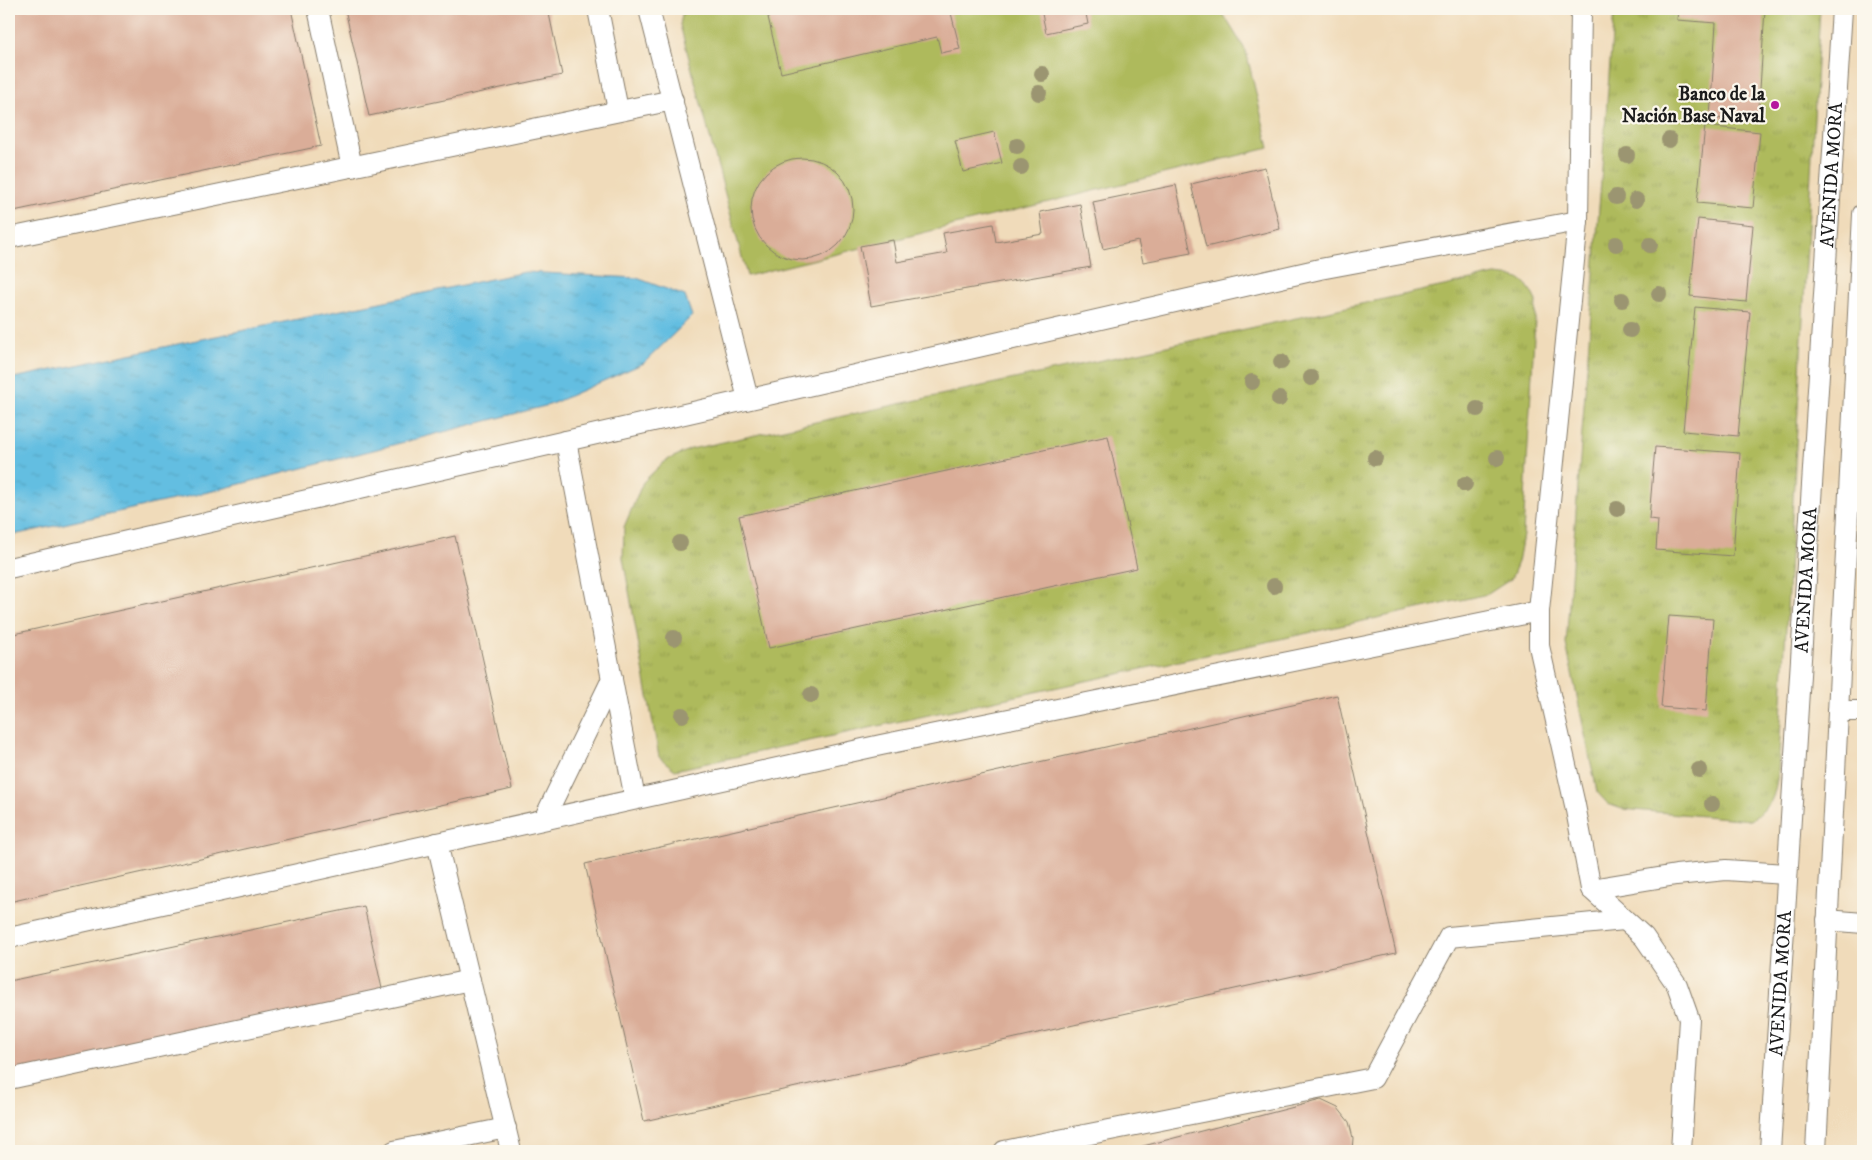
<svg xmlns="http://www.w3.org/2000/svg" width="1872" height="1160" viewBox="0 0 1872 1160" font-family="'IM FELL DW Pica',serif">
<defs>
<pattern id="grass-tufts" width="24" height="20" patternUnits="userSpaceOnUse" patternTransform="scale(1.25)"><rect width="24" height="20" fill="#aeba5c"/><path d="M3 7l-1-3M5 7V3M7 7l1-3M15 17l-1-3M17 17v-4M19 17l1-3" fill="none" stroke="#959f4f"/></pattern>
<pattern id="water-ripples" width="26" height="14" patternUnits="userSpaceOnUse" patternTransform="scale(1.25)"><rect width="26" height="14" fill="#63bee1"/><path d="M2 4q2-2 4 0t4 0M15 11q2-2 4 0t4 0" fill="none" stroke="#55a3c0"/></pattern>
</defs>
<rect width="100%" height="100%" fill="#fbf7ec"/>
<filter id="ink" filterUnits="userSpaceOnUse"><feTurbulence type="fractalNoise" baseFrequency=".02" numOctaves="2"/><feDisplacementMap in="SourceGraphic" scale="10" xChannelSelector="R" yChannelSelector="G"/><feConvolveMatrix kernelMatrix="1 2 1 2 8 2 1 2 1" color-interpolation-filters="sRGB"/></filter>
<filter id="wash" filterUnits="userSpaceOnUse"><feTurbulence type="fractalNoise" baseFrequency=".0096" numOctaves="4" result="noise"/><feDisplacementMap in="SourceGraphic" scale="20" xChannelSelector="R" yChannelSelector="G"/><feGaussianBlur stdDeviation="1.12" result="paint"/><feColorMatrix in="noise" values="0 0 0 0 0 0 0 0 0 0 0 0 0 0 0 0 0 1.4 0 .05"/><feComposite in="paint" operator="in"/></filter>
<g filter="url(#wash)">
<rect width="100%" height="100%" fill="#f0dbba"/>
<path fill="url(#grass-tufts)" stroke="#656b3c" d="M 1614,9 L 1820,9 L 1778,774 C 1773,801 1773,804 1751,820 L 1622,809 L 1608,804 L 1597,792 L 1566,644 Z
M 1495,275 C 1520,277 1525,278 1536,301 L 1523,535 L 1518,562 L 1511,579 L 1488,594 L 675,770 L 659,757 L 623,558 L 624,527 L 643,482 L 665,461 L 691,449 Z"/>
<path fill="#aeba5c" stroke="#656b3c" d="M 683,9 L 1220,9 L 1246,51 L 1269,148 L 747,276 L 680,25 Z"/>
<path fill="url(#water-ripples)" stroke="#406d7e" d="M 525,272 L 637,278 L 685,296 L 692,316 L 644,363 L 549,405 L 213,491 L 9,536 L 9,379 Z"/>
<g id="blocks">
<path fill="#daad98" d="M 9,9 L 291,9 L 321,146 L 9,212 Z
M 345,9 L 548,9 L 562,75 L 369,116 Z
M 790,9 L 950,9 L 960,49 L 941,53 L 937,37 L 781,73 L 768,17 L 791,12 Z
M 1041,9 L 1085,9 L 1088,24 L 1046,33 Z
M 1678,9 L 1765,9 L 1758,121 L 1710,118 L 1716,23 L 1677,20 Z
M 1705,126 L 1760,132 L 1753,208 L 1697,203 Z
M 994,132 L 1002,163 L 963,172 L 955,141 Z
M751 209a51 51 0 1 1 102 0a51 51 0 1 1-102 0Z
M 1265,167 L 1280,229 L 1206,247 L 1191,184 Z
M 1176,185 L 1191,253 L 1143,262 L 1138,241 L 1103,249 L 1093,202 Z
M 1080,204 L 1091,267 L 871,306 L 860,246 L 893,240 L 897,262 L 947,253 L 943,233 L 993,224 L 996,242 L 1043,234 L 1040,212 Z
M 1698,219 L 1753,225 L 1746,302 L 1690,296 Z
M 1695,307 L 1750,312 L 1738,436 L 1683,431 Z
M 1108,436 L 1137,568 L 769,648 L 739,516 Z
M 1655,447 L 1740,453 L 1733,556 L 1656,550 L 1658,520 L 1649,519 Z
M 455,536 L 512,789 L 9,902 L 9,635 Z
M 1669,616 L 1713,619 L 1706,711 L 1661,707 Z
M 1337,695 L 1396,953 L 644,1121 L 585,864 Z
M 364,906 L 384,998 L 9,1078 L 9,981 Z
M 1321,1100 L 1338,1108 L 1349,1122 L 1353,1138 L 1352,1151 L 1124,1151 Z"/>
</g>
</g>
<g filter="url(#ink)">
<use href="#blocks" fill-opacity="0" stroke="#867c6b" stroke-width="1"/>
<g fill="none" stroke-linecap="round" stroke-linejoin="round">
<defs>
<g id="service">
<path d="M 318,9 L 352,167"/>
<path d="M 598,9 L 618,110"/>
<path d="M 649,9 L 748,399"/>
<path d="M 1581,9 L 1578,221 L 1539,611 L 1539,646 L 1575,805 L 1591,889 L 1644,937 L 1677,985 L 1689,1019 L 1681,1151"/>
<path d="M 9,238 L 673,100"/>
<path d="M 566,441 L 635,799"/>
<path d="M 9,568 L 1320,269 L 1578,221"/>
<path d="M 1838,711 L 1863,711"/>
<path d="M 544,819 L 612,679"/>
<path d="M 437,843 L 511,1151"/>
<path d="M 1591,889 L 1676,875 L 1726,870 L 1786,874"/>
<path d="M 1827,920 L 1863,923"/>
<path d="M 9,938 L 881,745 L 1539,611"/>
<path d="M 9,1079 L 470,980"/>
<path d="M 394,1151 L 506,1128"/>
<path d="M 1004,1151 L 1373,1078 L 1449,937 L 1624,920"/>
<path id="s1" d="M 1770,1151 L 1842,9"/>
<path d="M 1816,1151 L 1863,214"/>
</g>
</defs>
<use href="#service" stroke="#867c6b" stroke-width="22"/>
<use href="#service" stroke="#fff" stroke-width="20"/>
</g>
<g fill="#9b9571">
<circle cx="1042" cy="74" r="8"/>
<circle cx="1039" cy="93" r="8"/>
<circle cx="1669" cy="140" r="8"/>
<circle cx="1017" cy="146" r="8"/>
<circle cx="1627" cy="155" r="8"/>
<circle cx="1021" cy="167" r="8"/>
<circle cx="1616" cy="197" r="8"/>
<circle cx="1636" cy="200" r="8"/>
<circle cx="1616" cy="244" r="8"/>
<circle cx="1650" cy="245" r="8"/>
<circle cx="1659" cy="294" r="8"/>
<circle cx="1622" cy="300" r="8"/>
<circle cx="1630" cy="330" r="8"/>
<circle cx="1281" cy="362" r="8"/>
<circle cx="1311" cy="378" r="8"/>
<circle cx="1252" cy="382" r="8"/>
<circle cx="1279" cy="399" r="8"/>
<circle cx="1477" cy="409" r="8"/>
<circle cx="1375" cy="458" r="8"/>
<circle cx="1497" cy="458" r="8"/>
<circle cx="1465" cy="484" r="8"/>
<circle cx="1617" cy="509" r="8"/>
<circle cx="680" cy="543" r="8"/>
<circle cx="1274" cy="586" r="8"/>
<circle cx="674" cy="638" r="8"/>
<circle cx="811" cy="695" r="8"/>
<circle cx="682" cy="715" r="8"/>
<circle cx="1699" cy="770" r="8"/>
<circle cx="1712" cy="804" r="8"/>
</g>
</g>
<circle fill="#b5179e" stroke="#fbf7ec" stroke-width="2" cx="1775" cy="105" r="5"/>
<g text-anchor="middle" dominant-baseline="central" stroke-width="4.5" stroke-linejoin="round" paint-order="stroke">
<g font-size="19" font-weight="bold" fill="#1c1c1c" stroke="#fbf7ec" text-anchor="end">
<text x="1765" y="94">Banco de la<tspan x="1765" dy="22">Nación Base Naval</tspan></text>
</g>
<g font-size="19" fill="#1c1c1c" stroke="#fbf7ec">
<text stroke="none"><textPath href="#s1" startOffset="978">AVENIDA MORA</textPath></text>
<text stroke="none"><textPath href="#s1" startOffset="572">AVENIDA MORA</textPath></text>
<text stroke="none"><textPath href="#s1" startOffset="168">AVENIDA MORA</textPath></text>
</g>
</g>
<rect width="1872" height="1160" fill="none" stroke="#fbf7ec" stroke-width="30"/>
</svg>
